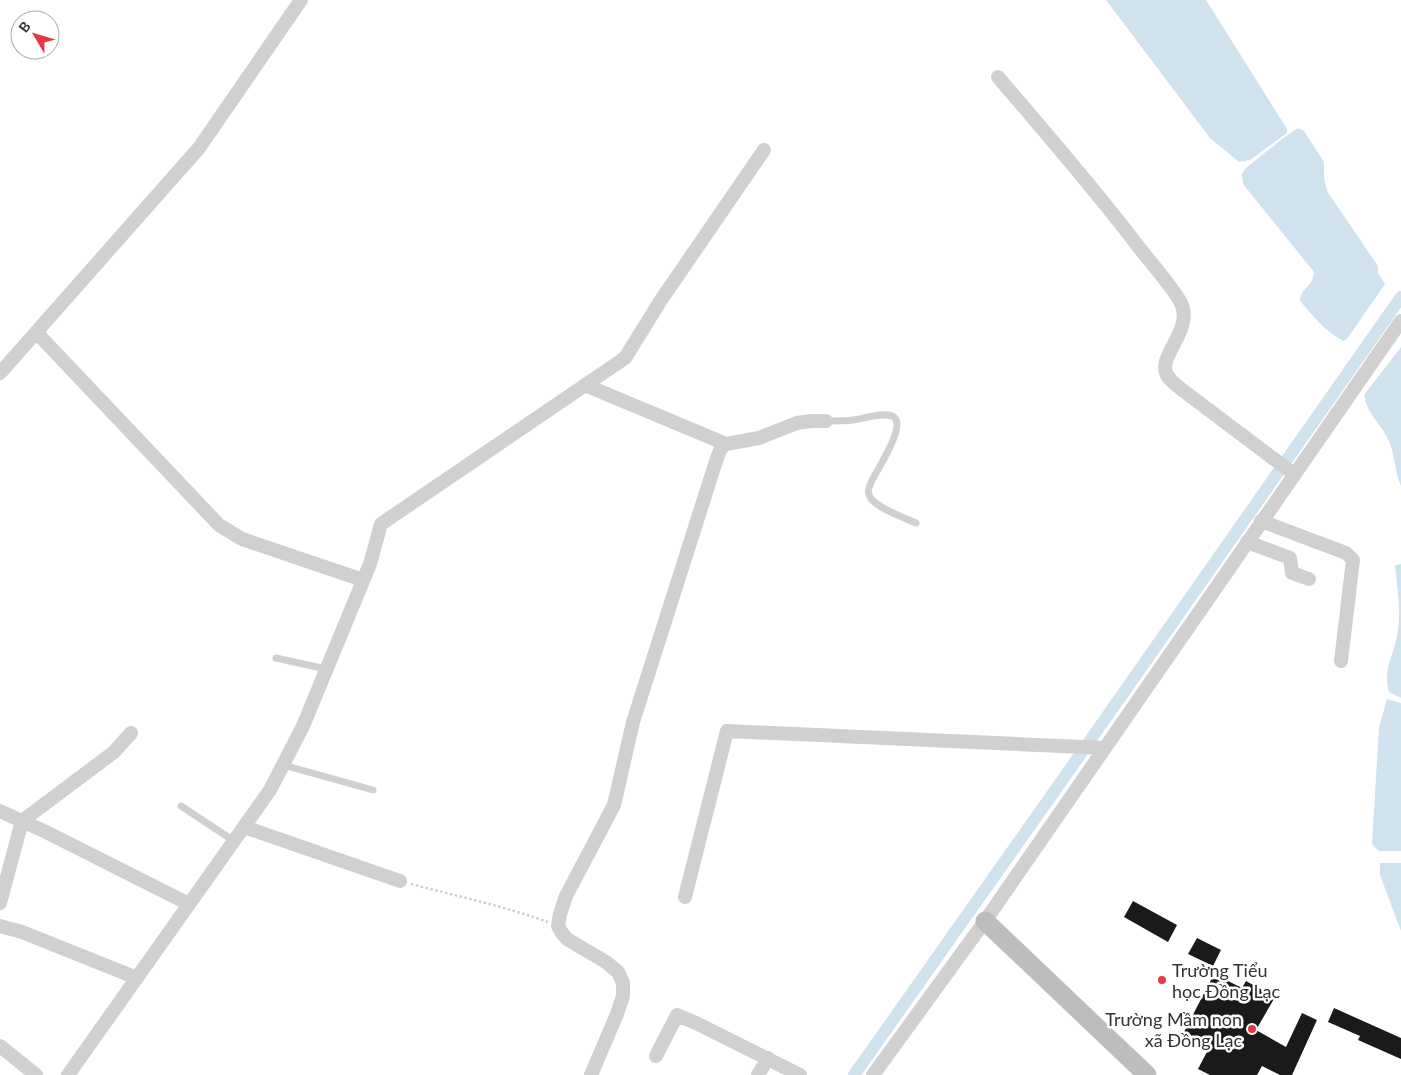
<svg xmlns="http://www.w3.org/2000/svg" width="1401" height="1075" viewBox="0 0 1401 1075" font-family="Lato,sans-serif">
<rect width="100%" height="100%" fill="#fff"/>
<path fill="#cfe2ee" d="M 1106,0 L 1206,0 L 1287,129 L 1287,133 L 1250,160 L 1239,162 L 1210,138 Z
M 1298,128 L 1304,131 L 1324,162 L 1324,178 L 1327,191 L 1378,266 L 1378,273 L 1385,284 L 1347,339 L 1343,341 C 1325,331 1313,316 1300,301 C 1301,287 1313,287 1314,272 L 1243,184 L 1242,174 L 1246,168 L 1282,139 Z
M 1401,347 L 1401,486 C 1395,473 1395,457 1390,444 C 1384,426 1368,417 1364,395 Z
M 1401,564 L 1401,698 L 1389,692 C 1382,668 1395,654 1398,631 C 1401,609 1397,586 1395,565 Z
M 1387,699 L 1401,703 L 1401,851 L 1379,851 L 1372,844 L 1379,728 Z
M 1380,863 L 1401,863 L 1401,931 L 1380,875 Z"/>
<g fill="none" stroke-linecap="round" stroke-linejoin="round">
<path stroke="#cfe2ee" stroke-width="12" d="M 854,1075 L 1063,779 L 1401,297"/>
</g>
<path fill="#1a1a1a" d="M 1133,901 L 1177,925 L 1168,942 L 1124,917 Z
M 1197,938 L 1221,950 L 1213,966 L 1188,954 Z
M 1214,974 L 1242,988 L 1246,981 L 1275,997 L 1256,1030 L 1286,1047 L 1302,1013 L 1317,1020 L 1292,1075 L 1280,1075 L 1262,1066 L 1257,1075 L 1210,1075 L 1198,1069 L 1210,1046 L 1184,1032 Z
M 1334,1008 L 1401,1038 L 1401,1059 L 1358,1040 L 1360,1036 L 1328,1022 Z"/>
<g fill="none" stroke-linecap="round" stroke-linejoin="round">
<path stroke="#cdcdcd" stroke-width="2.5" stroke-dasharray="2.5 2.5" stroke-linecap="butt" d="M 411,884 C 457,896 503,906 548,922"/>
<path stroke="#d0d0d0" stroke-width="7" d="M 826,421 C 835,421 844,421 853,420 C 863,419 882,412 892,416 C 910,423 873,475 870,485 C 868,489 868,493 870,497 C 876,508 905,518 916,523
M 276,658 L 326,669
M 283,765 L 373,790
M 181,806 L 234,841"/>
<path stroke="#d0d0d0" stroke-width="14" d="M 998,77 C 1044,131 1091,185 1134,241 C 1149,261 1167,280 1180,301 C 1196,329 1156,356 1167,375 C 1170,381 1177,385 1181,389 L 1294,474
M 36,332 L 219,525 L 242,539 L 363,580
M 0,373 L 199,148 L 301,0
M 585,385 L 726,444
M 1261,521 L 1346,553 L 1353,560 L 1341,661
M 1247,542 L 1290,558 L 1292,573 L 1309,579
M 0,811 L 46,832 L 189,904
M 244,827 L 400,881
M 685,897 L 727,731 L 1105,748
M 0,903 L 22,821 L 114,752 L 131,733
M 0,926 L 22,932 L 137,978
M 0,1046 L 36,1075
M 656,1056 L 677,1015 L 696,1023 L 800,1075
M 68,1075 L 270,790 L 303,726 L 370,564 L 381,524 L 625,358 L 661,300 L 764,150
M 591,1075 L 617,1014 L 623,996 L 623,983 L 618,972 L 606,962 L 567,939 L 562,933 L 558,926 L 560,914 L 566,896 L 614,805 L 633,722 L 717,458 L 721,448 L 726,444 L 759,438 L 797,423 L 811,421 L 826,421
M 758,1075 L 768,1058
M 873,1075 L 985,921 L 1401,321"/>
<path stroke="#bdbdbd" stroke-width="19" d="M 985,921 L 1147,1075"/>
</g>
<g fill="#e63946" stroke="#fff" stroke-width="2">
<circle cx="1162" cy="980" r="5"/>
<circle cx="1252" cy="1029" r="5"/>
</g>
<g text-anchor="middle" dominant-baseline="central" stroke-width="5" stroke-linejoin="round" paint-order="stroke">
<g font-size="18" fill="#333" stroke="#fff" text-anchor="start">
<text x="1172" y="970">Trường Tiểu<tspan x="1172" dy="21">học Đồng Lạc</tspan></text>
<text x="1242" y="1019" text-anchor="end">Trường Mầm non<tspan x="1242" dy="21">xã Đồng Lạc</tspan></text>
</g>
</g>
<g transform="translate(35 35) rotate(308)"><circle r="24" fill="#ffffff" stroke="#adadad"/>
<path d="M0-4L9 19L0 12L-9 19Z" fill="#e63946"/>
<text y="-8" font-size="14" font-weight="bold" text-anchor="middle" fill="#333333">B</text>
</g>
</svg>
